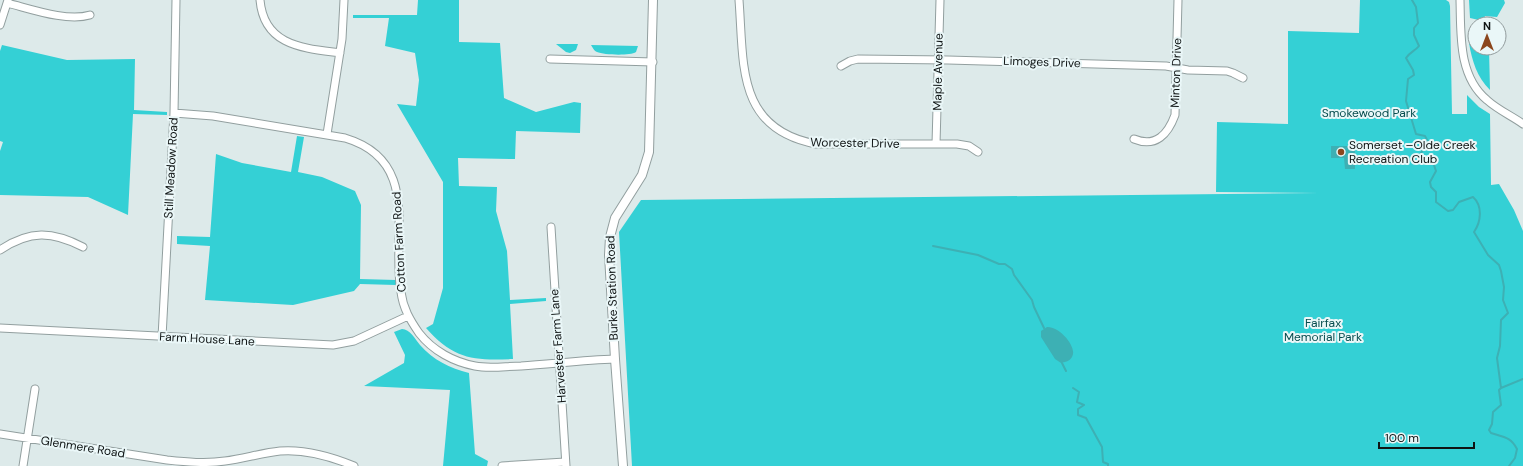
<svg xmlns="http://www.w3.org/2000/svg" width="1523" height="466" viewBox="0 0 1523 466" font-family="'DM Sans',sans-serif">
<rect width="100%" height="100%" fill="#ddeaea"/>
<path fill="#34d0d5" d="M 418,0 L 459,0 L 459,42 L 500,43 L 504,98 L 536,112 L 574,102 L 581,103 L 580,133 L 516,131 L 515,159 L 458,158 L 459,186 L 497,187 L 496,211 L 507,251 L 510,300 L 546,298 L 546,301 L 510,304 L 513,359 C 474,361 453,359 426,328 L 433,324 L 443,288 L 443,182 L 397,104 L 416,106 L 419,80 L 415,53 L 385,46 L 389,18 L 353,18 L 353,15 L 417,15 Z
M 1360,0 L 1446,0 L 1449,2 L 1450,6 L 1452,114 L 1467,114 L 1467,95 L 1479,107 L 1490,114 L 1491,185 L 1499,184 L 1514,210 L 1523,231 L 1523,466 L 632,466 L 619,232 L 641,200 L 1319,193 L 1216,192 L 1217,122 L 1288,124 L 1288,31 L 1359,33 Z
M 1469,0 L 1504,0 L 1505,3 L 1497,17 L 1485,16 L 1483,21 L 1470,18 Z
M 1469,43 L 1475,44 L 1475,48 L 1489,48 L 1490,90 C 1477,77 1472,61 1469,43 Z
M 556,44 L 578,44 L 576,50 L 570,53 L 566,52 Z
M 2,45 L 67,60 L 135,59 L 134,110 L 167,112 L 167,115 L 133,114 L 128,215 L 88,197 L 0,195 L 0,151 L 3,142 L 0,141 L 0,51 Z
M 591,45 L 638,46 L 636,52 C 630,56 604,55 597,52 C 594,51 593,48 591,45 Z
M 297,136 L 304,137 L 298,172 L 322,177 L 355,191 L 361,205 L 360,279 L 396,280 L 396,285 L 360,284 L 354,291 L 293,305 L 205,300 L 210,246 L 177,244 L 177,236 L 210,237 L 216,154 L 242,163 L 291,172 Z
M 402,329 C 410,329 415,339 420,345 C 433,360 450,368 469,373 L 475,454 L 488,461 L 487,466 L 443,466 L 450,390 L 364,386 L 404,363 L 405,355 L 394,332 Z"/>
<path fill="#3db0b4" d="M 1331,146 L 1355,146 L 1355,169 L 1345,169 L 1344,158 L 1331,158 Z
M 1047,327 C 1059,326 1078,347 1072,357 C 1070,361 1065,362 1061,363 L 1055,359 L 1041,337 L 1041,331 Z"/>
<g fill="none" stroke-linecap="round" stroke-linejoin="round">
<path stroke="#3db0b4" stroke-width="2" d="M 1412,0 L 1416,7 L 1418,23 L 1414,28 L 1414,35 L 1419,46 C 1415,51 1410,52 1406,58 L 1413,70 L 1414,75 L 1408,79 L 1406,101 L 1416,134 L 1425,136 L 1428,142 L 1419,156 L 1423,159 L 1433,162 L 1436,171 L 1430,182 L 1431,187 L 1436,192 L 1436,202 L 1448,211 L 1453,210 L 1459,202 L 1473,197 C 1483,206 1481,222 1474,232 L 1488,255 L 1499,265 L 1501,271 L 1504,287 L 1503,300 L 1508,313 L 1501,320 L 1500,346 L 1497,358 L 1501,388 L 1499,390 L 1501,405 L 1493,412 L 1492,424 L 1489,430 L 1491,433 C 1504,437 1511,437 1517,449 L 1515,458 L 1509,466
M 933,246 L 978,255 L 999,264 L 1005,264 L 1012,269 L 1014,275 L 1032,300 L 1034,307 L 1044,328
M 1062,363 L 1066,371
M 1073,388 L 1079,392 L 1077,402 L 1084,405 L 1078,409 L 1078,415 L 1086,418 L 1102,447 L 1103,462 L 1108,464 L 1108,466
M 1501,388 L 1523,379"/>
<defs>
<path id="minor" d="M 260,0 C 264,46 303,48 340,53
M 739,0 C 744,64 736,129 816,144 L 957,144 L 969,146 L 978,152
M 1460,0 C 1461,34 1458,76 1487,100 C 1498,110 1512,116 1523,124
M 7,3 C 31,9 67,22 90,15
M 0,25 L 8,0
M 550,59 L 653,62
M 841,66 L 850,61 L 858,59 L 948,60 L 1166,66 L 1188,70 L 1227,71 L 1233,73 L 1243,78
M 174,113 L 213,116 L 345,138 C 422,161 391,235 401,292 C 403,308 410,320 419,333 C 433,351 454,362 475,366 C 490,369 506,366 521,366 C 552,364 584,360 615,359
M 327,134 L 342,39 L 344,0
M 1134,139 C 1156,148 1168,134 1175,115 L 1178,0
M 936,144 L 940,0
M 551,227 L 566,466
M 0,250 C 30,230 52,231 83,247
M 0,328 L 333,345 L 354,341 L 408,316
M 162,337 L 174,113 L 176,0
M 0,434 L 167,460 C 186,462 206,464 225,461 C 243,459 261,453 280,451 C 306,449 330,456 354,466
M 23,466 L 35,389
M 502,466 L 565,462"/>
<path id="tertiary" d="M 623,466 L 615,359 L 609,255 L 610,237 L 615,218 L 642,175 L 649,152 L 653,0"/>
</defs>
<use href="#minor" stroke="#929f9f" stroke-width="9"/>
<use href="#tertiary" stroke="#929f9f" stroke-width="10"/>
<use href="#minor" stroke="#fff" stroke-width="7"/>
<use href="#tertiary" stroke="#fff" stroke-width="8"/>
</g>
<circle fill="#8b461d" stroke="#eaf7f8" stroke-width="1.5" cx="1341" cy="152" r="4"/>
<g text-anchor="middle" dominant-baseline="central" stroke-width="4" stroke-linejoin="round" paint-order="stroke">
<g font-size="12" fill="#0f1414" stroke="#eaf7f8">
<text transform="translate(1042 62) rotate(2)">Limoges Drive</text>
<text transform="translate(938 72) rotate(-89)">Maple Avenue</text>
<text transform="translate(1176 73) rotate(-88)">Minton Drive</text>
<text transform="translate(855 143) rotate(1)">Worcester Drive</text>
<text transform="translate(171 168) rotate(-87)">Still Meadow Road</text>
<text transform="translate(399 242) rotate(-93)">Cotton Farm Road</text>
<text transform="translate(612 288) rotate(-92)">Burke Station Road</text>
<text transform="translate(207 339) rotate(3)">Farm House Lane</text>
<text transform="translate(558 346) rotate(-94)">Harvester Farm Lane</text>
<text transform="translate(83 447) rotate(9)">Glenmere Road</text>
</g>
<g font-size="12" fill="#074d4f" stroke="#eaf7f8">
<text x="1369" y="113">Smokewood Park</text>
<text x="1323" y="323">Fairfax<tspan x="1323" dy="14">Memorial Park</tspan></text>
</g>
<g font-size="12" fill="#0f1414" stroke="#eaf7f8" text-anchor="start">
<text x="1349" y="145">Somerset –Olde Creek<tspan x="1349" dy="14">Recreation Club</tspan></text>
</g>
</g>
<g transform="translate(1487 36)"><circle r="19" fill="#eaf7f8" stroke="#929c9d"/>
<path d="M0-3L7 15L0 10L-7 15Z" fill="#8b461d"/>
<text y="-6" font-size="11" font-weight="bold" text-anchor="middle" fill="#0f1414">N</text>
</g>
<path d="M1379 442v6h95v-6" fill="none" stroke="#0f1414" stroke-width="2"/>
<text x="1385" y="442" font-size="12" fill="#0f1414" stroke="#eaf7f8" stroke-width="3" paint-order="stroke">100 m</text>
</svg>
